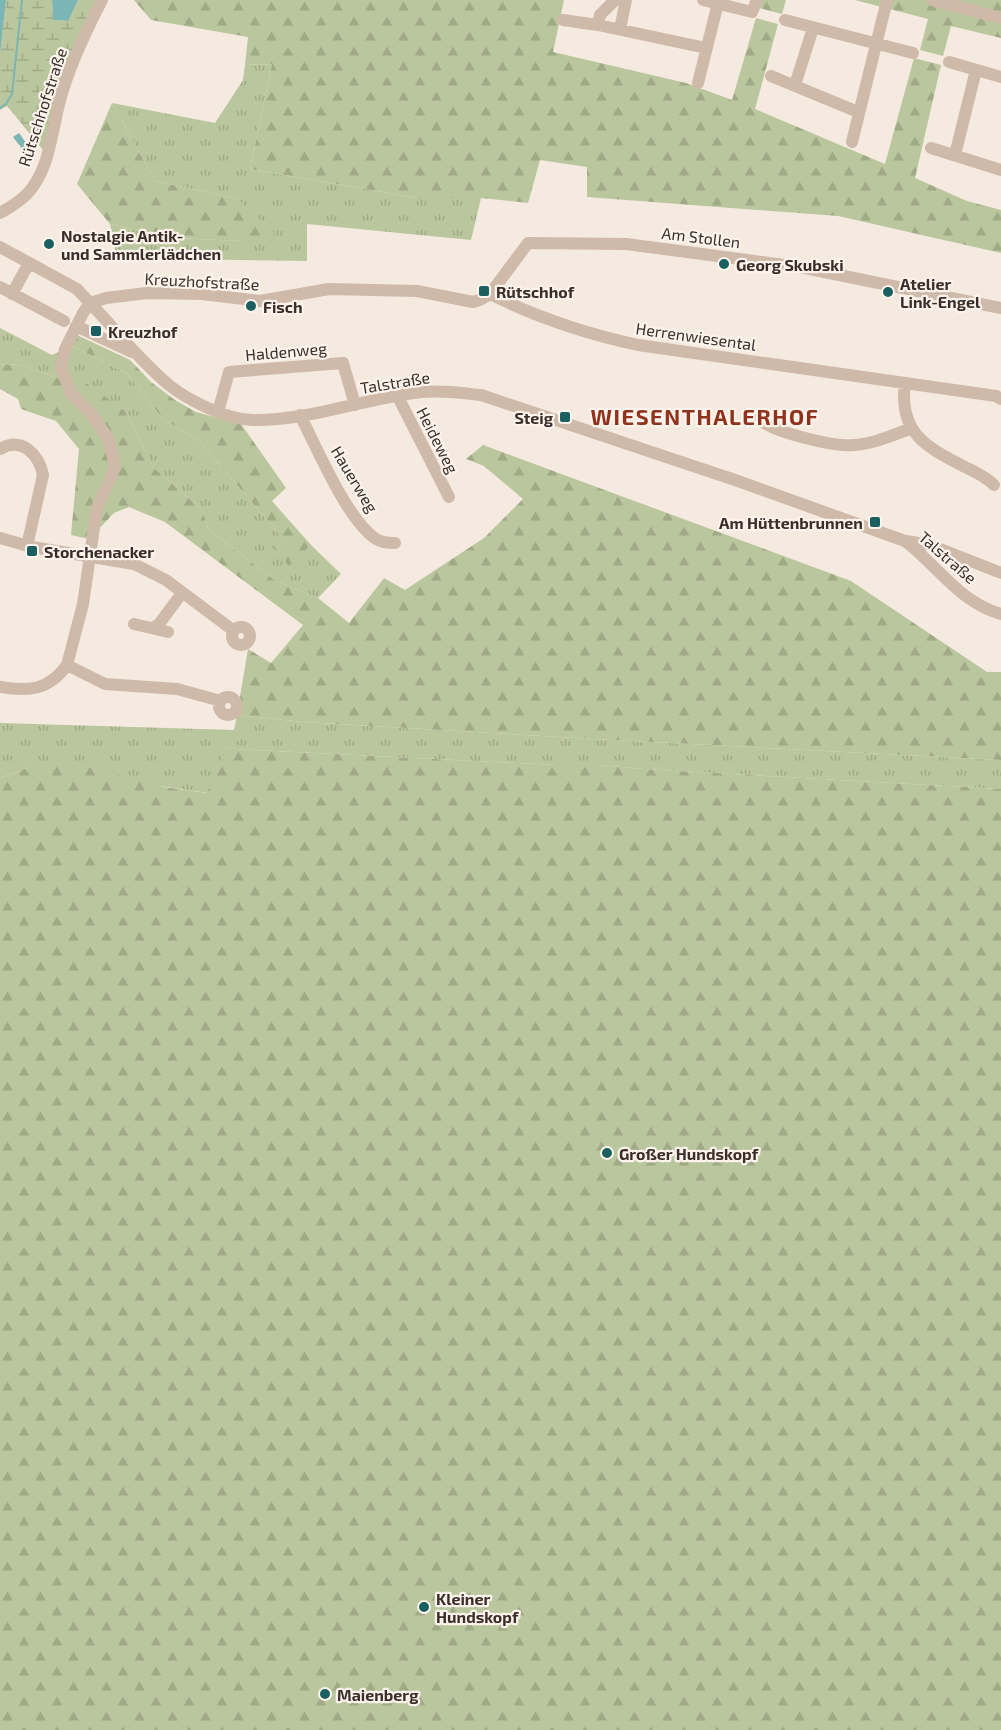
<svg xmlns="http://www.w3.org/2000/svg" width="1001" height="1730" viewBox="0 0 1001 1730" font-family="'Exo 2',sans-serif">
<defs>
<pattern id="grass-tufts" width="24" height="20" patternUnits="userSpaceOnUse" patternTransform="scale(1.5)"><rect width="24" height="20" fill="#bac69d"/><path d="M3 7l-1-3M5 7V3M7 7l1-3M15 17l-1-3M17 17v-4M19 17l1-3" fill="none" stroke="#a1aa87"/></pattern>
<pattern id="forest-firs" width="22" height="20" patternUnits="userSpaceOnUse" patternTransform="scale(1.5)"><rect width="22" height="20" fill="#bac69d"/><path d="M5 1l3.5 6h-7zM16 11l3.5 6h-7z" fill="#a1aa87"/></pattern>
<pattern id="wetland-marsh" width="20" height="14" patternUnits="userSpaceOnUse" patternTransform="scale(1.5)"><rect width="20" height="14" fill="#bac69d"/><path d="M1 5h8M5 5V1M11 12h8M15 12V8" fill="none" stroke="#a1aa87"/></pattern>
</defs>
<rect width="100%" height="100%" fill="#f5eadf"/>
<path fill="url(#grass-tufts)" d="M 272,64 L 250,169 L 417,198 L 481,198 L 471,240 L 307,224 L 307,261 L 117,258 L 110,224 L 176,238 L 240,241 L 238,199 L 155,181 L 112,103 L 215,123 L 243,80 L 245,65 Z
M 0,328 L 52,355 L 72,346 L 127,373 L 163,419 L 198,440 L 283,538 L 273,548 L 289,565 L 311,545 L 341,574 L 318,598 L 274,580 L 208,529 L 203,511 L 153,467 L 125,411 L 57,378 L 21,365 L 0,364 Z
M 237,715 L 303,722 L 611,740 L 1001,760 L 1001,789 L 643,769 L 599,765 L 556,765 L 236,749 L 227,747 L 208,793 L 30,767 L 0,778 L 0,723 L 234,730 Z"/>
<path fill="url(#forest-firs)" d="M 134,0 L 564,0 L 553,52 L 686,83 L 732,100 L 756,18 L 778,24 L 755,109 L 885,164 L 914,58 L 941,65 L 915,178 L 967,201 L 1001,210 L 1001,253 L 838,216 L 587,197 L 587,167 L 540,160 L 528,203 L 481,198 L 417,198 L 250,169 L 272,64 L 245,65 L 248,37 L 151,20 Z
M 762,0 L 786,0 L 782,14 L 759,8 Z
M 855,0 L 1001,0 L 1001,38 L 951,26 L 943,56 L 920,50 L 928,19 Z
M 112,103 L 155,181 L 238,199 L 275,234 L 240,241 L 176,238 L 110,224 L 77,184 Z
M 77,335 L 130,360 L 151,382 L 175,400 L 196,412 L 241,424 L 286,488 L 272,501 L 311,545 L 289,566 L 272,547 L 283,538 L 198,440 L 163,419 L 127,373 L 72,346 Z
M 0,364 L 21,365 L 57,378 L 72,373 L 125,411 L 153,467 L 203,511 L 208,529 L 274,580 L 318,598 L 349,623 L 384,578 L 405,590 L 484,538 L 523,499 L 484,466 L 466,459 L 483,445 L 851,581 L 987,672 L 1001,672 L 1001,760 L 611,740 L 303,722 L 237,715 L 248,649 L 271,663 L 303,625 L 165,522 L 129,507 L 114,513 L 89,539 L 71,535 L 79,449 L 56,421 L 21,409 L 18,399 L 0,389 Z
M 227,747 L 236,749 L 556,765 L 599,765 L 643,769 L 1001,789 L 1001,1730 L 0,1730 L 0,778 L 30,767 L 66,761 L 164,787 L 207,793 Z"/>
<path fill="url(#wetland-marsh)" d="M 6,0 L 52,0 L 53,20 L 67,21 L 78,0 L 97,0 C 68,51 55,94 44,151 L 7,106 L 0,110 L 0,55 Z"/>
<path fill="#7bb5b4" d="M 0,0 L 6,0 L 0,55 Z
M 52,0 L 78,0 L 68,21 L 53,20 Z
M 19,133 L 29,147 L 27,149 L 31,154 L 28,156 L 13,137 Z"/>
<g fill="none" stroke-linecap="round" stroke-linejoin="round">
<path stroke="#7bb5b4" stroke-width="2" d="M 0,108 L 6,104 L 12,94 L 22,0"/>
<path stroke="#cfb9a9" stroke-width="12" d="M 703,0 L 752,12 L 757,0
M 932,0 L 1001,18
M 563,20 L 598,25 L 706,48
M 785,20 L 913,53
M 598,25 L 600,15 L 615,0
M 620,29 L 626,0
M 949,62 L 1001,77
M 771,76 L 858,112
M 698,83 L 718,3
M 795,85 L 813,28
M 852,142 L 887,0
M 931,148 L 1001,170
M 955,155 L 976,70
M 0,213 C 9,208 19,202 27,194 C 52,168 52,123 63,90 C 73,58 87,29 102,0
M 0,247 L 77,289 L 90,303 L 106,298 L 147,293 L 202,294 L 260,301 L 329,289 L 417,291 L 473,302 L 482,299 L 490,294 L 528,243 L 626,244 L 800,267 L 1001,308
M 0,287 L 64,321
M 12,294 L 29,263
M 490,294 C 536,317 587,334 638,345 L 996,396 L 1001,399
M 76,326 L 132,352
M 905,383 C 898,434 928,448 967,468 C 977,473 986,477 994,485
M 398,397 L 449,497
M 218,412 L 229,372 L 343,363 L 355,405
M 300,415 C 317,448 347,520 376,539 C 382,543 389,543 395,543
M 757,418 C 772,432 833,447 854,445 C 874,444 893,435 912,428
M 0,449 C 22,436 39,455 43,475 L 27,546
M 0,538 L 32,547 L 134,564 L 166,580 L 234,631
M 906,541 L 930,545 L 1001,573
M 134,624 L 168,632
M232 636a9 9 0 1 1 18 0a9 9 0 1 1-18 0Z
M 153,628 L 159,624 L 182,593
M 67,665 L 105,684 L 177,689 L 221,701
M 0,687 C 29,692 49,690 67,665 L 83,604 L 97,507 L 111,478 L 115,465 L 108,438 L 92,415 L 71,393 L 61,368 L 65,349 L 83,313 L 90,303 C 116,330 140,361 169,385 C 189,401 226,419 252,420 C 309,421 365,398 422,392 C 442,390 461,393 481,395 L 735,480 L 905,541 C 938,566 959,602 1001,614
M219 706a9 9 0 1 1 18 0a9 9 0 1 1-18 0Z"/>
</g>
<g fill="#1b6061" stroke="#fcf4ec" stroke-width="2">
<circle cx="49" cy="244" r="6"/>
<circle cx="724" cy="264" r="6"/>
<rect x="478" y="285" width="12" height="12" rx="3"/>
<circle cx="888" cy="292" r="6"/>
<circle cx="251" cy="306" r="6"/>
<rect x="90" y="325" width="12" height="12" rx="3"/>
<rect x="559" y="411" width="12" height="12" rx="3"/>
<rect x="869" y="516" width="12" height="12" rx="3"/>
<rect x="26" y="545" width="12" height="12" rx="3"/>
<circle cx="607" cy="1153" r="6"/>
<circle cx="424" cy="1607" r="6"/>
<circle cx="325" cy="1694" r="6"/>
</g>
<g text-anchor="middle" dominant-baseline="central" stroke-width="4.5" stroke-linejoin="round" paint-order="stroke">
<g font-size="16" fill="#3b2e2a" stroke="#fcf4ec">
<text transform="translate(42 107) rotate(-72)">Rütschhofstraße</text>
<text transform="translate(701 237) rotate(7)">Am Stollen</text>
<text transform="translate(202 281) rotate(3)">Kreuzhofstraße</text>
<text transform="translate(696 336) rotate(8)">Herrenwiesental</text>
<text transform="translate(286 351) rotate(-5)">Haldenweg</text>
<text transform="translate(395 382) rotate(-9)">Talstraße</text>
<text transform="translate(438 440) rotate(63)">Heideweg</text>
<text transform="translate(355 479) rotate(59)">Hauerweg</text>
<text transform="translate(948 557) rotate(41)">Talstraße</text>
</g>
<g font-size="16" font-weight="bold" fill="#3b2e2a" stroke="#fcf4ec" text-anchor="start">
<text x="61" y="235">Nostalgie Antik-<tspan x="61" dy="18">und Sammlerlädchen</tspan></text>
<text x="736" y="264">Georg Skubski</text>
<text x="900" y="283">Atelier<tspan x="900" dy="18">Link-Engel</tspan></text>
<text x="496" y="291">Rütschhof</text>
<text x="263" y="306">Fisch</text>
<text x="108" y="331">Kreuzhof</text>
<text x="553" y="417" text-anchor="end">Steig</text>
<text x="863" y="522" text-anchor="end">Am Hüttenbrunnen</text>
<text x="44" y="551">Storchenacker</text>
<text x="619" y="1153">Großer Hundskopf</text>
<text x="436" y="1598">Kleiner<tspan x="436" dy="18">Hundskopf</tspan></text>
<text x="337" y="1694">Maienberg</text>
</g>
<g font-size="22" font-weight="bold" letter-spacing="1.5" fill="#91321c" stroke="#fcf4ec">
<text x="705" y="416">WIESENTHALERHOF</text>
</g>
</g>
</svg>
